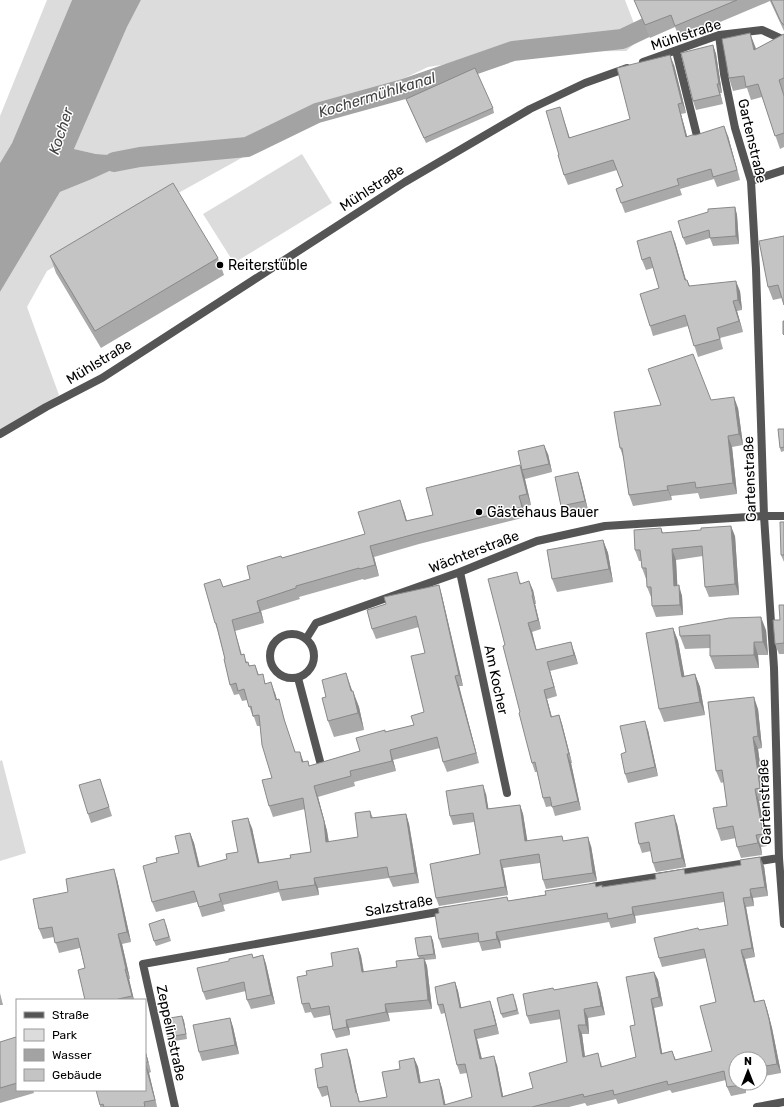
<svg xmlns="http://www.w3.org/2000/svg" width="784" height="1107" viewBox="0 0 784 1107" font-family="Rubik,sans-serif">
<rect width="100%" height="100%" fill="#fff"/>
<path fill="#dcdcdc" d="M 47,0 L 72,0 L 12,143 L 0,163 L 0,116 Z
M 141,0 L 625,0 L 640,39 L 626,51 L 527,52 L 428,67 L 274,140 L 144,212 L 47,271 L 27,307 L 59,395 L 0,435 L 0,292 L 60,192 L 92,179 L 139,157 L 96,154 L 74,149 L 127,27 Z
M 302,154 L 332,203 L 234,263 L 203,214 Z
M 2,760 L 26,853 L 0,861 L 0,761 Z"/>
<path fill="#a3a3a3" d="M 72,0 L 141,0 L 127,27 L 74,149 L 96,154 L 140,157 L 92,179 L 60,192 L 0,292 L 0,163 L 12,143 Z"/>
<g fill="none" stroke-linecap="round" stroke-linejoin="round">
<path stroke="#a3a3a3" stroke-width="20" d="M 114,162 L 140,157 L 247,147 L 317,113 L 404,89 L 513,51 L 622,39 L 704,0"/>
<path stroke="#555" stroke-width="8" d="M 719,35 L 724,74 L 735,128 L 751,181 L 756,269 L 764,516 L 774,668 L 779,858 L 784,924
M 676,51 L 698,140 L 703,138
M 643,62 L 719,35 L 762,30 L 784,40
M 751,181 L 784,170
M 0,434 L 46,407 L 102,378 L 405,182 L 530,109 L 585,83 L 627,68
M 460,572 L 507,793
M270 656a22 22 0 1 1 44 0a22 22 0 1 1-44 0Z
M 306,639 L 316,623 L 460,572 L 537,541 L 605,526 L 764,516 L 784,516
M 298,678 L 321,765
M 592,887 L 779,858
M 175,1107 L 143,964 L 449,910
M 757,1107 L 784,1102"/>
</g>
<path fill="#a9a9a9" d="M 634,0 L 784,0 L 784,31 L 770,1 L 680,39 L 675,27 L 650,38 Z
M 784,34 L 784,147 L 780,149 L 762,97 L 751,100 L 747,88 L 733,91 L 729,78 L 755,46 L 756,49 Z
M 713,45 L 716,54 L 722,93 L 720,93 L 723,104 L 696,110 L 693,101 Z
M 674,65 L 686,113 L 681,114 L 687,136 L 728,136 L 740,180 L 717,187 L 714,179 L 680,189 L 682,195 L 625,213 L 616,189 L 623,186 L 617,170 L 568,185 L 564,175 L 559,155 L 563,117 L 570,138 L 630,119 Z
M 406,99 L 493,108 L 494,113 L 426,143 Z
M 735,207 L 737,215 L 739,244 L 713,246 L 710,238 L 686,245 L 683,238 Z
M 784,236 L 782,298 L 773,300 L 768,287 Z
M 675,242 L 686,280 L 687,280 L 690,286 L 740,291 L 742,310 L 737,311 L 743,332 L 720,338 L 723,349 L 698,357 L 688,326 L 653,336 L 650,326 L 659,288 L 653,268 L 646,270 L 642,260 Z
M 50,256 L 218,258 L 224,275 L 101,348 L 56,273 Z
M 711,400 L 738,408 L 743,445 L 732,447 L 737,494 L 700,499 L 698,493 L 671,496 L 672,500 L 633,506 L 629,495 L 624,459 L 620,448 Z
M 784,429 L 784,451 L 781,452 L 780,448 Z
M 548,454 L 552,472 L 525,479 L 522,470 Z
M 520,465 L 524,475 L 531,505 L 523,507 L 526,517 L 419,544 L 374,557 L 379,576 L 364,580 L 363,579 L 299,597 L 300,599 L 261,611 L 264,623 L 235,631 L 242,655 L 250,666 L 255,665 L 259,675 L 266,684 L 275,693 L 277,700 L 282,710 L 287,730 L 295,752 L 304,762 L 309,766 L 360,751 L 385,732 L 414,725 L 424,712 L 425,653 L 419,627 L 376,639 L 372,629 L 386,604 L 439,585 L 442,596 L 463,686 L 459,686 L 479,763 L 447,772 L 443,762 L 440,748 L 393,760 L 396,771 L 354,782 L 355,786 L 318,797 L 327,831 L 329,842 L 358,837 L 370,811 L 373,818 L 406,814 L 409,824 L 419,883 L 393,887 L 389,878 L 318,888 L 319,895 L 282,901 L 279,892 L 223,905 L 225,911 L 202,917 L 197,902 L 156,912 L 152,902 L 157,862 L 179,853 L 190,833 L 194,843 L 200,867 L 227,859 L 238,852 L 252,828 L 259,863 L 291,858 L 311,852 L 305,809 L 273,817 L 269,806 L 272,778 L 260,726 L 257,726 L 254,717 L 253,717 L 247,700 L 242,701 L 239,694 L 234,695 L 230,685 L 225,659 L 218,632 L 215,623 L 223,587 L 250,579 L 282,558 L 365,534 L 404,511 L 407,521 L 433,515 Z
M 578,472 L 581,481 L 588,510 L 565,515 L 561,506 Z
M 784,522 L 784,562 L 781,555 Z
M 661,528 L 663,533 L 735,536 L 739,595 L 709,597 L 705,587 L 703,556 L 676,560 L 677,585 L 682,596 L 683,615 L 656,617 L 652,606 L 652,597 L 651,597 L 647,587 L 647,579 L 646,579 L 642,568 L 641,561 L 639,561 L 635,550 Z
M 603,540 L 608,553 L 613,582 L 557,592 L 552,579 Z
M 520,581 L 521,584 L 533,590 L 536,604 L 535,604 L 541,629 L 532,632 L 536,650 L 574,651 L 578,664 L 550,671 L 557,696 L 547,699 L 552,717 L 559,715 L 562,724 L 572,763 L 571,763 L 581,810 L 555,816 L 552,806 L 546,807 L 543,798 L 537,772 L 535,772 L 532,763 L 505,645 Z
M 784,605 L 784,654 L 779,654 L 775,644 L 780,620 Z
M 673,628 L 678,641 L 684,676 L 695,674 L 700,687 L 705,715 L 664,722 L 659,709 Z
M 766,630 L 768,655 L 758,655 L 759,668 L 715,669 L 710,656 L 710,648 L 685,649 L 680,636 Z
M 352,691 L 359,707 L 364,730 L 334,737 L 328,721 Z
M 758,709 L 762,748 L 758,749 L 765,800 L 759,801 L 767,846 L 761,847 L 762,855 L 741,858 L 737,847 L 736,838 L 721,841 L 717,829 L 727,806 L 724,782 L 721,783 L 716,771 Z
M 648,730 L 658,776 L 628,783 L 625,774 L 626,752 Z
M 103,788 L 112,816 L 91,823 L 88,814 Z
M 486,794 L 488,809 L 520,805 L 523,814 L 527,841 L 563,841 L 591,846 L 597,881 L 546,889 L 543,880 L 540,863 L 503,868 L 508,895 L 439,906 L 436,898 L 480,854 L 474,822 L 453,825 L 450,816 Z
M 677,824 L 686,867 L 656,872 L 653,863 L 651,851 L 642,853 L 639,844 Z
M 764,866 L 768,896 L 753,898 L 754,906 L 746,907 L 755,957 L 745,959 L 755,1002 L 764,1000 L 767,1009 L 772,1028 L 781,1073 L 760,1077 L 760,1059 L 736,1059 L 736,1083 L 753,1083 L 745,1084 L 746,1093 L 731,1096 L 727,1087 L 726,1080 L 672,1093 L 670,1090 L 618,1104 L 616,1099 L 587,1106 L 585,1103 L 569,1107 L 331,1107 L 328,1095 L 322,1097 L 318,1088 L 323,1067 L 350,1058 L 357,1093 L 360,1102 L 387,1097 L 400,1069 L 414,1058 L 418,1067 L 421,1083 L 439,1079 L 442,1088 L 445,1105 L 472,1097 L 467,1073 L 460,1074 L 457,1065 L 445,1013 L 441,1014 L 438,1005 L 455,982 L 458,991 L 461,1007 L 493,1010 L 499,1034 L 477,1039 L 482,1059 L 497,1065 L 503,1096 L 533,1088 L 567,1062 L 561,1019 L 530,1024 L 527,1016 L 554,990 L 597,982 L 600,990 L 605,1015 L 588,1018 L 589,1034 L 582,1034 L 585,1056 L 601,1062 L 602,1067 L 636,1057 L 635,1025 L 654,972 L 658,980 L 663,1006 L 654,1008 L 662,1053 L 672,1051 L 676,1060 L 712,1051 L 716,1002 L 706,958 L 662,967 L 659,958 L 699,930 L 728,925 L 724,902 L 635,916 L 636,923 L 611,928 L 609,922 L 500,941 L 501,948 L 482,951 L 479,942 L 442,948 L 439,939 L 507,897 L 508,901 L 596,886 L 602,887 L 686,874 Z
M 117,879 L 131,942 L 122,944 L 130,979 L 129,979 L 134,1000 L 85,1000 L 85,968 L 80,948 L 59,953 L 54,937 L 43,939 L 39,929 L 68,892 Z
M 166,924 L 171,941 L 156,946 L 154,941 Z
M 431,936 L 433,941 L 436,959 L 425,960 L 427,966 L 432,1009 L 388,1013 L 390,1021 L 349,1028 L 350,1035 L 336,1038 L 333,1030 L 330,1015 L 314,1018 L 311,1012 L 305,1013 L 302,1004 L 307,975 L 333,966 L 358,948 L 361,956 L 364,972 L 397,967 L 419,958 L 418,956 Z
M 263,955 L 266,964 L 275,1004 L 251,1009 L 247,1000 L 246,991 L 206,1000 L 203,992 L 254,957 Z
M 0,993 L 3,1005 L 0,1005 Z
M 515,999 L 519,1014 L 503,1018 L 501,1014 Z
M 182,1016 L 184,1021 L 187,1039 L 169,1042 L 168,1037 Z
M 230,1018 L 233,1027 L 239,1054 L 202,1061 L 199,1052 Z
M 17,1039 L 17,1090 L 33,1090 L 34,1093 L 0,1103 L 0,1042 Z
M 145,1049 L 151,1072 L 149,1073 L 157,1107 L 100,1107 L 100,1105 Z"/>
<path fill="#898989" d="M 750,33 L 755,46 L 759,63 L 754,50 Z
M 713,45 L 716,54 L 722,93 L 719,84 Z
M 670,55 L 674,65 L 686,113 L 682,103 Z
M 717,84 L 720,93 L 723,104 L 720,95 Z
M 678,104 L 681,114 L 690,147 L 686,137 Z
M 724,126 L 728,136 L 740,180 L 737,170 Z
M 735,207 L 737,215 L 739,244 L 736,236 Z
M 671,231 L 675,242 L 689,291 L 685,280 Z
M 736,281 L 740,291 L 742,310 L 738,300 Z
M 733,301 L 737,311 L 743,332 L 739,321 Z
M 734,397 L 738,408 L 743,445 L 739,434 Z
M 728,436 L 732,447 L 737,494 L 733,483 Z
M 544,445 L 548,454 L 552,472 L 549,464 Z
M 520,465 L 524,475 L 531,505 L 527,494 Z
M 578,472 L 581,481 L 588,510 L 585,501 Z
M 667,486 L 671,496 L 672,500 L 668,490 Z
M 519,496 L 523,507 L 526,517 L 522,507 Z
M 400,500 L 404,511 L 410,532 L 406,521 Z
M 731,526 L 735,536 L 739,595 L 735,584 Z
M 603,540 L 608,553 L 613,582 L 609,569 Z
M 370,546 L 374,557 L 379,576 L 375,565 Z
M 672,549 L 676,560 L 678,596 L 674,586 Z
M 529,581 L 533,590 L 536,604 L 533,595 Z
M 439,585 L 442,596 L 463,686 L 459,675 Z
M 679,585 L 682,596 L 683,615 L 680,605 Z
M 532,595 L 535,604 L 541,629 L 538,620 Z
M 257,601 L 261,611 L 264,623 L 260,612 Z
M 761,617 L 766,630 L 768,655 L 763,642 Z
M 528,623 L 532,632 L 539,659 L 536,650 Z
M 673,628 L 678,641 L 687,690 L 682,677 Z
M 571,642 L 574,651 L 578,664 L 574,655 Z
M 754,642 L 758,655 L 759,668 L 754,655 Z
M 547,662 L 550,671 L 557,696 L 554,687 Z
M 346,673 L 352,690 L 356,707 L 351,691 Z
M 695,674 L 700,687 L 705,715 L 700,702 Z
M 455,676 L 459,686 L 479,763 L 476,753 Z
M 271,682 L 275,693 L 280,710 L 276,700 Z
M 544,690 L 547,699 L 554,726 L 551,717 Z
M 353,691 L 359,707 L 364,730 L 358,713 Z
M 754,697 L 758,709 L 762,748 L 758,736 Z
M 559,715 L 562,724 L 572,763 L 569,754 Z
M 645,721 L 648,730 L 658,776 L 655,767 Z
M 753,737 L 758,749 L 765,800 L 760,788 Z
M 390,750 L 393,760 L 396,771 L 392,761 Z
M 300,752 L 304,763 L 302,762 Z
M 567,754 L 571,763 L 581,810 L 578,801 Z
M 483,785 L 486,794 L 490,818 L 487,809 Z
M 314,786 L 318,797 L 327,831 L 330,852 L 326,842 Z
M 755,789 L 759,801 L 767,846 L 763,834 Z
M 520,805 L 523,814 L 529,850 L 525,841 Z
M 406,814 L 409,824 L 419,883 L 415,873 Z
M 674,815 L 677,824 L 686,867 L 682,858 Z
M 248,818 L 252,828 L 262,874 L 258,863 Z
M 190,833 L 194,843 L 202,878 L 198,867 Z
M 756,835 L 761,847 L 762,855 L 758,843 Z
M 588,837 L 591,846 L 597,881 L 593,873 Z
M 760,857 L 764,866 L 768,896 L 765,887 Z
M 500,860 L 503,868 L 508,895 L 505,887 Z
M 114,869 L 117,879 L 131,942 L 127,932 Z
M 314,878 L 318,888 L 319,895 L 315,885 Z
M 750,889 L 753,898 L 754,906 L 751,897 Z
M 219,894 L 223,905 L 225,911 L 221,901 Z
M 743,898 L 746,907 L 755,957 L 752,948 Z
M 632,907 L 635,916 L 636,923 L 633,914 Z
M 496,932 L 500,941 L 501,948 L 497,939 Z
M 118,934 L 122,944 L 130,979 L 126,969 Z
M 431,936 L 433,941 L 436,959 L 434,954 Z
M 358,948 L 361,956 L 365,981 L 362,972 Z
M 741,950 L 745,959 L 757,1011 L 754,1002 Z
M 263,955 L 266,964 L 275,1004 L 271,995 Z
M 424,958 L 427,966 L 432,1009 L 428,1000 Z
M 125,969 L 129,979 L 134,1000 L 132,996 Z
M 654,972 L 658,980 L 663,1006 L 659,997 Z
M 455,982 L 458,991 L 463,1016 L 460,1008 Z
M 597,982 L 600,990 L 605,1015 L 601,1006 Z
M 651,999 L 654,1008 L 664,1063 L 661,1054 Z
M 764,1000 L 767,1009 L 772,1028 L 781,1073 L 777,1064 Z
M 490,1001 L 493,1010 L 499,1034 L 496,1025 Z
M 385,1004 L 388,1013 L 390,1021 L 386,1012 Z
M 584,1009 L 588,1018 L 589,1034 L 586,1025 Z
M 182,1016 L 184,1021 L 187,1039 L 186,1034 Z
M 230,1018 L 233,1027 L 239,1054 L 235,1045 Z
M 346,1020 L 349,1028 L 350,1035 L 347,1027 Z
M 578,1025 L 582,1034 L 586,1066 L 583,1057 Z
M 474,1030 L 477,1039 L 484,1068 L 480,1059 Z
M 145,1049 L 151,1072 L 145,1052 Z
M 347,1049 L 350,1058 L 359,1102 L 356,1093 Z
M 494,1056 L 497,1065 L 505,1106 L 502,1097 Z
M 414,1058 L 418,1067 L 422,1092 L 419,1083 Z
M 145,1063 L 149,1073 L 157,1107 L 155,1100 Z
M 439,1079 L 442,1088 L 446,1107 L 445,1107 Z
M 743,1083 L 744,1083 L 745,1084 L 746,1093 Z"/>
<path fill="#c4c4c4" stroke="#898989" d="M 634,0 L 737,0 L 675,26 L 671,15 L 645,25 Z
M 771,0 L 784,0 L 784,25 L 781,22 Z
M 750,33 L 754,50 L 784,34 L 784,78 L 779,80 L 784,96 L 784,133 L 775,136 L 758,84 L 746,87 L 744,76 L 729,78 L 722,39 Z
M 713,45 L 719,84 L 717,84 L 720,95 L 693,101 L 681,53 Z
M 670,55 L 682,103 L 678,104 L 686,137 L 692,135 L 696,135 L 724,126 L 737,170 L 713,177 L 711,169 L 677,179 L 679,185 L 621,203 L 616,189 L 623,186 L 613,160 L 564,175 L 558,155 L 559,155 L 546,111 L 560,107 L 569,138 L 630,119 L 617,68 Z
M 475,68 L 493,108 L 424,138 L 406,99 Z
M 173,183 L 218,258 L 95,331 L 50,256 Z
M 735,207 L 736,236 L 710,238 L 709,230 L 683,238 L 678,221 L 708,212 L 708,209 Z
M 671,231 L 685,280 L 687,280 L 689,286 L 736,281 L 738,300 L 733,301 L 739,321 L 717,328 L 720,339 L 694,346 L 685,315 L 650,326 L 640,294 L 659,288 L 650,257 L 642,260 L 637,241 Z
M 784,236 L 784,305 L 778,285 L 768,287 L 759,241 Z
M 783,321 L 784,321 L 784,335 L 783,334 Z
M 693,354 L 711,400 L 734,397 L 739,434 L 728,436 L 733,483 L 696,488 L 695,482 L 667,486 L 668,490 L 629,495 L 622,448 L 620,448 L 614,412 L 661,405 L 648,369 Z
M 778,429 L 784,429 L 784,447 L 780,448 Z
M 544,445 L 549,464 L 522,470 L 518,451 Z
M 520,465 L 527,494 L 519,496 L 522,507 L 415,534 L 370,546 L 375,565 L 360,569 L 359,568 L 296,586 L 296,588 L 257,601 L 260,612 L 232,620 L 241,655 L 244,654 L 246,663 L 248,662 L 249,666 L 255,665 L 258,675 L 263,674 L 265,684 L 271,682 L 276,700 L 279,699 L 284,719 L 295,752 L 300,752 L 302,762 L 308,761 L 309,766 L 360,751 L 356,738 L 385,730 L 385,732 L 414,725 L 411,716 L 424,712 L 411,656 L 425,653 L 416,616 L 372,629 L 367,610 L 386,604 L 384,597 L 439,585 L 459,675 L 455,676 L 476,753 L 443,762 L 437,737 L 390,750 L 392,761 L 350,771 L 351,776 L 314,786 L 324,821 L 326,842 L 358,837 L 355,813 L 370,811 L 371,818 L 406,814 L 415,873 L 389,877 L 387,867 L 314,878 L 315,885 L 279,890 L 277,881 L 219,894 L 221,901 L 199,907 L 194,891 L 152,902 L 143,866 L 157,862 L 156,858 L 179,853 L 175,836 L 190,833 L 198,867 L 227,859 L 226,854 L 238,852 L 232,821 L 248,818 L 258,863 L 291,858 L 290,855 L 311,852 L 303,798 L 269,806 L 262,780 L 272,778 L 262,745 L 259,715 L 253,716 L 251,706 L 249,707 L 244,689 L 238,691 L 236,683 L 230,685 L 224,659 L 225,659 L 216,623 L 215,623 L 204,584 L 220,579 L 223,587 L 250,579 L 247,566 L 281,556 L 282,558 L 365,534 L 358,512 L 400,500 L 406,521 L 433,515 L 426,488 Z
M 578,472 L 585,501 L 561,506 L 555,477 Z
M 780,522 L 784,522 L 784,555 L 781,555 Z
M 731,526 L 735,584 L 705,587 L 702,546 L 672,549 L 674,586 L 679,585 L 680,605 L 652,606 L 651,587 L 647,587 L 646,568 L 642,568 L 640,550 L 635,550 L 634,530 L 661,528 L 662,533 L 701,530 L 701,528 Z
M 603,540 L 609,569 L 552,579 L 547,550 Z
M 517,572 L 520,584 L 529,581 L 533,595 L 532,595 L 538,620 L 528,623 L 536,650 L 571,642 L 574,655 L 547,662 L 554,687 L 544,690 L 551,717 L 559,715 L 569,754 L 567,754 L 578,801 L 552,807 L 550,797 L 543,798 L 535,762 L 532,763 L 519,713 L 520,712 L 503,646 L 505,645 L 488,579 Z
M 779,605 L 784,605 L 784,643 L 775,644 L 773,620 L 780,620 Z
M 761,617 L 763,642 L 754,642 L 754,655 L 710,656 L 710,635 L 680,636 L 679,627 L 729,618 Z
M 673,628 L 682,677 L 695,674 L 700,702 L 659,709 L 646,633 Z
M 346,673 L 351,691 L 353,691 L 358,713 L 328,721 L 322,698 L 326,697 L 322,680 Z
M 754,697 L 758,736 L 753,737 L 760,788 L 755,789 L 763,834 L 756,835 L 758,843 L 737,847 L 733,826 L 717,829 L 713,808 L 727,806 L 722,770 L 716,771 L 708,702 Z
M 645,721 L 655,767 L 625,774 L 621,754 L 626,752 L 620,726 Z
M 100,779 L 109,807 L 88,814 L 79,785 Z
M 483,785 L 487,809 L 520,805 L 525,841 L 562,836 L 563,841 L 588,837 L 593,873 L 543,880 L 539,854 L 500,860 L 505,887 L 436,898 L 430,864 L 480,854 L 473,813 L 450,816 L 446,791 Z
M 674,815 L 682,858 L 653,863 L 649,842 L 639,844 L 635,823 Z
M 760,857 L 765,887 L 750,889 L 751,897 L 743,898 L 752,948 L 741,950 L 754,1002 L 764,1000 L 769,1019 L 777,1064 L 760,1067 L 760,1059 L 736,1059 L 736,1083 L 743,1083 L 743,1085 L 727,1087 L 724,1071 L 668,1085 L 667,1081 L 614,1095 L 613,1090 L 584,1097 L 583,1094 L 532,1107 L 331,1107 L 327,1086 L 318,1088 L 315,1069 L 323,1067 L 321,1054 L 347,1049 L 356,1093 L 357,1093 L 359,1102 L 387,1097 L 382,1072 L 400,1069 L 399,1061 L 414,1058 L 419,1083 L 439,1079 L 444,1105 L 472,1097 L 465,1064 L 457,1065 L 443,1004 L 438,1005 L 435,987 L 455,982 L 460,1008 L 490,1001 L 496,1025 L 474,1030 L 480,1059 L 494,1056 L 502,1097 L 533,1088 L 529,1073 L 567,1062 L 559,1010 L 527,1016 L 523,994 L 553,988 L 554,990 L 597,982 L 601,1006 L 584,1009 L 586,1025 L 578,1025 L 583,1057 L 598,1053 L 601,1067 L 636,1057 L 630,1026 L 635,1025 L 626,977 L 654,972 L 659,997 L 651,999 L 661,1054 L 672,1051 L 675,1060 L 712,1051 L 700,1006 L 716,1002 L 704,949 L 659,958 L 654,938 L 698,928 L 699,930 L 728,925 L 723,892 L 632,907 L 633,914 L 608,919 L 607,913 L 496,932 L 497,939 L 479,942 L 478,933 L 439,939 L 435,914 L 439,913 L 438,908 L 507,897 L 508,901 L 546,895 L 545,891 L 595,883 L 596,887 L 602,885 L 602,887 L 656,879 L 655,874 L 684,869 L 685,874 L 741,865 L 740,860 Z
M 114,869 L 127,932 L 118,934 L 126,969 L 125,969 L 132,996 L 118,999 L 118,1000 L 85,1000 L 78,970 L 85,968 L 78,938 L 55,943 L 52,927 L 39,929 L 33,899 L 68,892 L 66,879 Z
M 164,919 L 169,937 L 154,941 L 149,924 Z
M 431,936 L 434,954 L 418,956 L 415,938 Z
M 358,948 L 362,972 L 397,967 L 396,961 L 424,958 L 428,1000 L 385,1004 L 386,1012 L 346,1020 L 347,1027 L 333,1030 L 329,1006 L 311,1009 L 309,1003 L 302,1004 L 297,977 L 307,975 L 306,971 L 333,966 L 331,953 Z
M 252,954 L 253,958 L 263,955 L 271,995 L 247,1000 L 244,982 L 203,992 L 197,968 L 229,961 L 229,959 Z
M 513,994 L 517,1010 L 501,1014 L 497,998 Z
M 182,1016 L 186,1034 L 168,1037 L 164,1019 Z
M 230,1018 L 235,1045 L 199,1052 L 193,1025 Z
M 16,1037 L 17,1040 L 17,1083 L 0,1088 L 0,1042 Z
M 145,1052 L 148,1062 L 145,1063 L 155,1100 L 144,1102 L 145,1107 L 104,1107 L 103,1104 L 100,1105 L 96,1090 L 145,1090 Z"/>
<g fill="#000" stroke="#fff" stroke-width="1.5">
<circle cx="220" cy="265" r="4"/>
<circle cx="479" cy="512" r="4"/>
</g>
<g text-anchor="middle" dominant-baseline="central" stroke-width="3" stroke-linejoin="round" paint-order="stroke">
<g font-size="14" fill="#000" stroke="#fff">
<text transform="translate(686 35) rotate(-18)">Mühlstraße</text>
<text transform="translate(752 141) rotate(77)">Gartenstraße</text>
<text transform="translate(372 188) rotate(-33)">Mühlstraße</text>
<text transform="translate(99 362) rotate(-31)">Mühlstraße</text>
<text transform="translate(750 479) rotate(-92)">Gartenstraße</text>
<text transform="translate(474 552) rotate(-21)">Wächterstraße</text>
<text transform="translate(496 680) rotate(78)">Am Kocher</text>
<text transform="translate(765 802) rotate(-92)">Gartenstraße</text>
<text transform="translate(399 906) rotate(-10)">Salzstraße</text>
<text transform="translate(171 1033) rotate(78)">Zeppelinstraße</text>
</g>
<g font-size="14" fill="#000" stroke="#fff" text-anchor="start">
<text x="228" y="265">Reiterstüble</text>
<text x="487" y="512">Gästehaus Bauer</text>
</g>
<g font-size="15" font-style="italic" fill="#444" stroke="#fff">
<text transform="translate(377 95) rotate(-17)">Kochermühlkanal</text>
<text transform="translate(61 131) rotate(-72)">Kocher</text>
</g>
</g>
<rect x="16" y="999" width="130" height="92" fill="#ffffff" stroke="#999999"/>
<rect x="24" y="1012" width="20" height="6" fill="#555555" stroke="#999999"/>
<text x="52" y="1019" font-size="12" fill="#000000">Straße</text>
<rect x="24" y="1029" width="20" height="12" fill="#dcdcdc" stroke="#999999"/>
<text x="52" y="1039" font-size="12" fill="#000000">Park</text>
<rect x="24" y="1049" width="20" height="12" fill="#a3a3a3" stroke="#999999"/>
<text x="52" y="1059" font-size="12" fill="#000000">Wasser</text>
<rect x="24" y="1069" width="20" height="12" fill="#c4c4c4" stroke="#999999"/>
<text x="52" y="1079" font-size="12" fill="#000000">Gebäude</text>
<g transform="translate(748 1071)"><circle r="19" fill="#ffffff" stroke="#999999"/>
<path d="M0-3L7 15L0 10L-7 15Z" fill="#000000"/>
<text y="-6" font-size="11" font-weight="bold" text-anchor="middle" fill="#000000">N</text>
</g>
</svg>
